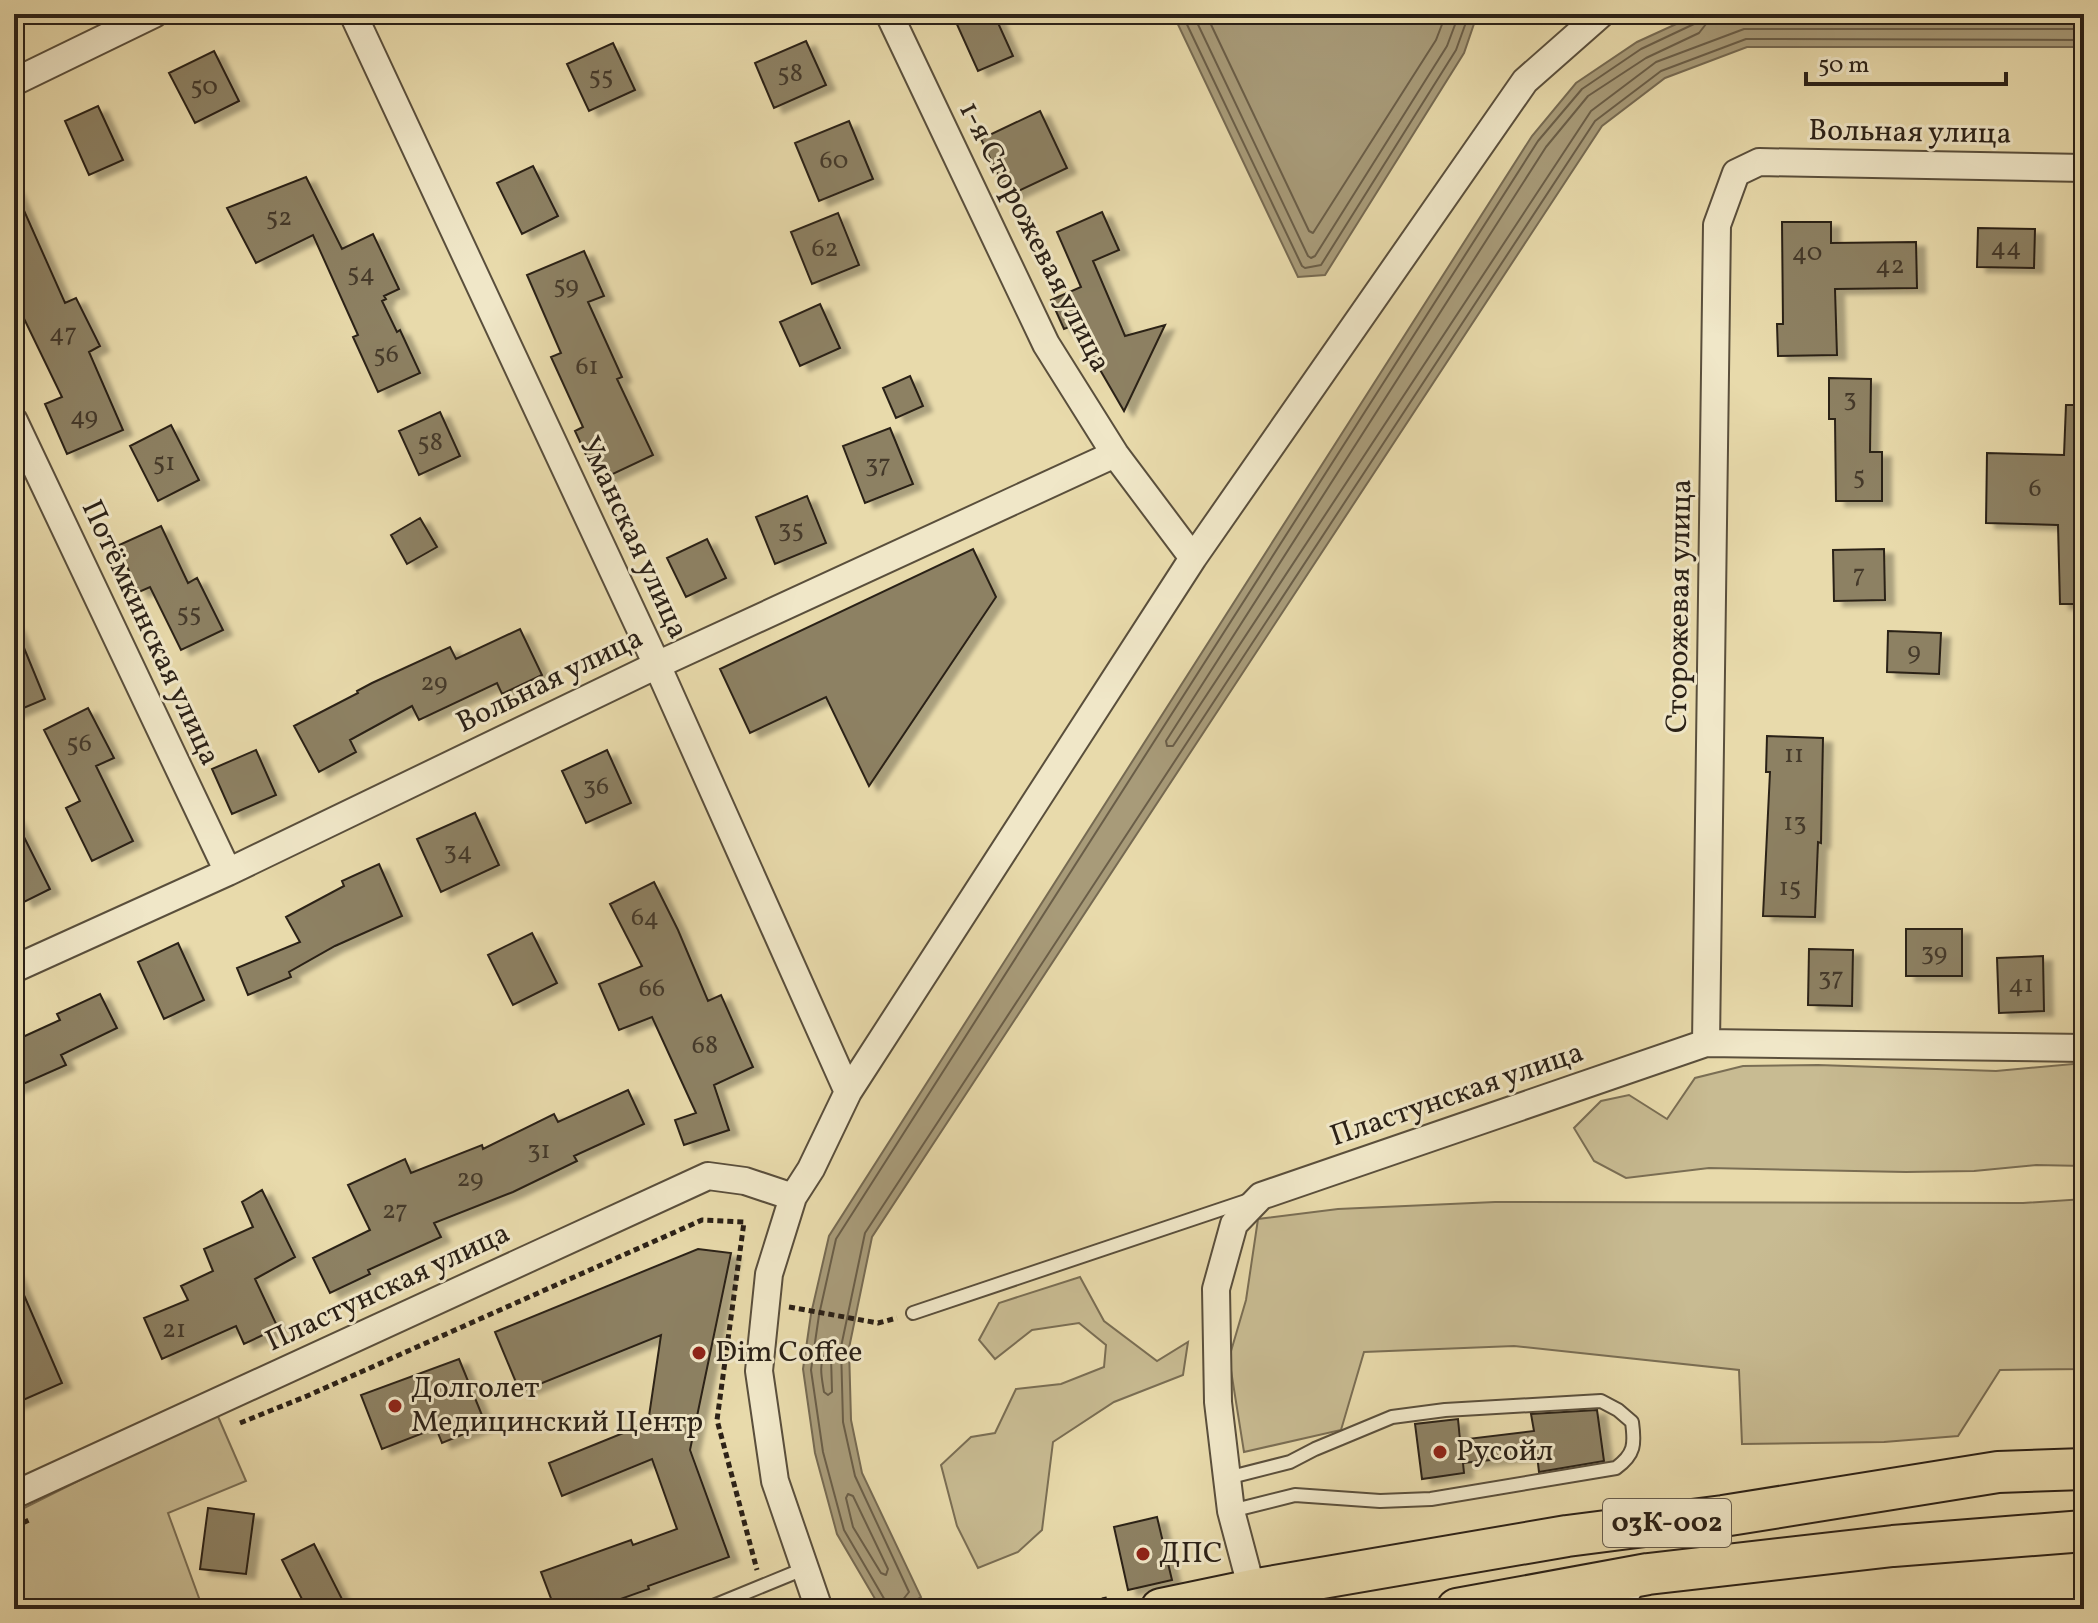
<svg xmlns="http://www.w3.org/2000/svg" width="2098" height="1623" viewBox="0 0 2098 1623" font-family="Vollkorn,serif">
<defs>
<filter id="shadow"><feDropShadow dx="9" dy="5" stdDeviation="2" flood-color="#0004"/></filter>
</defs>
<rect width="100%" height="100%" fill="#e8daab"/>
<filter id="stains"><feTurbulence type="fractalNoise" baseFrequency=".0025" numOctaves="4"/><feColorMatrix values="0 0 0 0 .2 0 0 0 0 .09 0 0 0 0 .02 0 0 0 .5 -.17"/></filter>
<radialGradient id="worn" r=".72"><stop offset=".6" stop-color="#630" stop-opacity="0"/><stop offset="1" stop-color="#630" stop-opacity=".3"/></radialGradient>
<path fill="#c8bb92" stroke="#7a6e54" stroke-width="2" d="M 2084,1063 L 2084,1166 L 2036,1165 L 1974,1171 L 1906,1172 L 1709,1168 L 1626,1178 L 1594,1161 L 1574,1128 L 1601,1101 L 1629,1095 L 1667,1119 L 1695,1078 L 1743,1066 L 1818,1065 L 1996,1071 Z
M 2084,1199 L 2084,1369 L 2000,1370 L 1958,1436 L 1884,1442 L 1742,1444 L 1739,1370 L 1514,1346 L 1364,1352 L 1341,1430 L 1244,1452 L 1229,1358 L 1246,1300 L 1258,1219 L 1338,1209 L 1495,1202 L 2023,1203 Z
M 1080,1277 L 1104,1321 L 1157,1361 L 1188,1342 L 1183,1375 L 1114,1402 L 1053,1442 L 1042,1530 L 1018,1552 L 978,1568 L 957,1526 L 941,1465 L 971,1437 L 995,1433 L 1016,1389 L 1061,1384 L 1104,1367 L 1106,1345 L 1079,1323 L 1032,1330 L 995,1359 L 979,1340 L 999,1303 Z
M 216,1412 L 246,1481 L 168,1513 L 203,1609 L 14,1609 L 14,1513 Z"/>
<path fill="#a89b79" stroke="#766a52" stroke-width="2" d="M 1173,14 L 1477,14 L 1477,15 L 1464,53 L 1325,275 L 1298,277 Z
M 1698,14 L 2084,14 L 2084,47 L 1747,47 L 1665,78 L 1602,126 L 872,1237 L 849,1348 L 851,1420 L 862,1473 L 921,1597 L 901,1609 L 881,1609 L 837,1534 L 815,1453 L 803,1369 L 811,1314 L 829,1236 L 1532,136 L 1576,83 L 1637,42 Z"/>
<g fill="none" stroke-linecap="round" stroke-linejoin="round">
<path stroke="#6a5e48" stroke-width="2" d="M 1182,14 L 1302,266 L 1305,268 L 1321,265 L 1456,50 L 1469,14
M 1193,14 L 1308,256 L 1311,258 L 1315,256 L 1447,46 L 1459,14
M 1206,14 L 1309,231 L 1313,233 L 1436,40 L 1446,14
M 1708,14 L 1706,24 L 1699,33 L 1646,58 L 1588,96 L 1546,147 L 1166,741 L 1167,746 L 1173,746 L 1591,111 L 1656,62 L 1744,29 L 2084,29
M 1720,14 L 1720,21 L 1724,23 L 1747,17 L 2084,17
M 826,1352 L 831,1356 L 832,1392 L 828,1395 L 824,1392 C 822,1379 818,1364 826,1352 Z
M 848,1494 L 853,1496 L 888,1569 L 886,1575 L 881,1573 L 853,1527 L 846,1498 Z
M 887,1609 L 886,1602 L 844,1530 L 823,1452 L 811,1370 L 819,1315 L 836,1239 L 1538,141 L 1582,89 L 1641,49 L 1694,24 L 1698,14
M 899,1609 L 901,1602 L 909,1592 L 855,1476 L 843,1422 L 841,1347 L 865,1233 L 1595,121 L 1661,71 L 1746,39 L 2084,40"/>
</g>
<path fill="#8d8164" stroke="#2b2117" stroke-width="2" filter="url(#shadow)" d="M 969,14 L 994,14 L 1013,56 L 978,71 L 955,20 Z
M 806,41 L 826,85 L 774,108 L 755,63 Z
M 613,43 L 635,90 L 589,111 L 567,64 Z
M 214,51 L 239,101 L 195,123 L 169,73 Z
M 98,106 L 123,160 L 89,175 L 65,121 Z
M 1040,111 L 1067,168 L 1008,196 L 981,139 Z
M 849,121 L 873,179 L 819,201 L 795,143 Z
M 533,166 L 558,216 L 522,234 L 497,183 Z
M 306,177 L 342,249 L 373,234 L 399,289 L 384,296 L 386,299 L 382,301 L 397,332 L 400,330 L 420,373 L 378,392 L 353,337 L 358,335 L 313,235 L 256,263 L 227,208 Z
M 14,188 L 65,303 L 76,298 L 100,346 L 89,352 L 123,430 L 67,454 L 45,404 L 62,397 L 14,298 Z
M 1102,212 L 1119,250 L 1093,261 L 1125,336 L 1165,325 L 1124,411 L 1074,325 L 1064,329 L 1051,300 L 1081,287 L 1057,232 Z
M 838,213 L 859,265 L 812,284 L 791,232 Z
M 1782,222 L 1831,222 L 1831,243 L 1916,242 L 1917,288 L 1835,289 L 1837,355 L 1778,356 L 1777,324 L 1783,324 Z
M 1978,228 L 2035,229 L 2034,268 L 1977,267 Z
M 584,251 L 604,296 L 588,302 L 622,377 L 617,379 L 653,455 L 598,481 L 575,431 L 583,427 L 551,357 L 561,353 L 527,275 Z
M 820,304 L 840,348 L 800,366 L 780,322 Z
M 910,376 L 923,406 L 896,418 L 883,388 Z
M 1829,378 L 1871,379 L 1870,452 L 1882,452 L 1882,501 L 1836,501 L 1835,419 L 1829,419 Z
M 2066,405 L 2084,405 L 2084,604 L 2060,604 L 2058,525 L 1986,523 L 1987,453 L 2064,455 Z
M 440,412 L 460,456 L 419,475 L 399,431 Z
M 171,425 L 199,480 L 158,501 L 130,446 Z
M 890,428 L 913,484 L 865,503 L 843,446 Z
M 807,496 L 826,543 L 775,564 L 756,517 Z
M 420,518 L 437,547 L 407,564 L 391,535 Z
M 161,526 L 188,583 L 197,578 L 223,630 L 181,650 L 150,587 L 139,592 L 117,546 Z
M 707,539 L 726,578 L 686,597 L 667,558 Z
M 973,549 L 996,597 L 869,786 L 826,697 L 750,733 L 720,669 Z
M 1884,549 L 1885,600 L 1834,601 L 1833,550 Z
M 15,626 L 45,699 L 14,712 L 14,627 Z
M 520,629 L 542,675 L 502,694 L 497,683 L 419,720 L 412,706 L 350,740 L 356,752 L 319,772 L 294,726 L 358,693 L 357,691 L 372,683 L 450,647 L 456,659 Z
M 1888,631 L 1941,633 L 1939,674 L 1887,672 Z
M 88,708 L 114,758 L 96,766 L 133,841 L 92,861 L 66,808 L 80,801 L 44,730 Z
M 1767,736 L 1823,738 L 1821,843 L 1818,842 L 1815,917 L 1763,916 L 1770,772 L 1766,772 Z
M 256,750 L 276,795 L 232,814 L 212,769 Z
M 607,750 L 631,803 L 586,823 L 562,771 Z
M 475,813 L 499,865 L 441,892 L 417,839 Z
M 14,817 L 50,889 L 24,902 L 14,882 Z
M 379,864 L 402,916 L 335,946 L 289,972 L 291,977 L 248,995 L 237,968 L 300,942 L 286,917 L 344,886 L 342,881 Z
M 654,882 L 678,930 L 708,1001 L 721,995 L 753,1067 L 714,1085 L 729,1130 L 684,1145 L 675,1120 L 696,1113 L 652,1017 L 619,1030 L 599,984 L 642,966 L 610,904 Z
M 1906,929 L 1962,929 L 1962,976 L 1906,976 Z
M 532,933 L 557,983 L 513,1005 L 488,955 Z
M 178,943 L 204,1000 L 164,1019 L 138,962 Z
M 1809,949 L 1853,950 L 1852,1006 L 1808,1005 Z
M 2043,956 L 2044,1011 L 1999,1013 L 1997,958 Z
M 100,994 L 117,1028 L 61,1055 L 66,1065 L 14,1088 L 14,1041 L 60,1020 L 57,1014 Z
M 628,1090 L 644,1124 L 574,1156 L 577,1161 L 513,1192 L 434,1223 L 441,1237 L 368,1270 L 370,1274 L 330,1293 L 313,1258 L 370,1230 L 348,1185 L 405,1159 L 411,1173 L 482,1145 L 483,1149 L 554,1114 L 558,1122 Z
M 262,1190 L 295,1257 L 255,1279 L 278,1328 L 244,1344 L 236,1326 L 162,1359 L 144,1318 L 188,1300 L 181,1286 L 213,1271 L 204,1249 L 253,1227 L 242,1202 Z
M 698,1249 L 731,1253 L 690,1450 L 729,1557 L 648,1586 L 649,1589 L 609,1603 L 611,1609 L 555,1609 L 541,1572 L 631,1540 L 633,1545 L 677,1529 L 652,1459 L 562,1496 L 549,1463 L 648,1423 L 661,1335 L 520,1392 L 495,1332 Z
M 14,1272 L 62,1383 L 14,1404 Z
M 459,1359 L 486,1425 L 442,1443 L 436,1428 L 382,1449 L 361,1395 Z
M 1597,1410 L 1604,1461 L 1539,1472 L 1537,1455 L 1463,1463 L 1464,1473 L 1422,1479 L 1415,1424 L 1458,1419 L 1460,1440 L 1534,1431 L 1531,1414 Z
M 208,1508 L 254,1514 L 246,1574 L 200,1569 Z
M 1157,1517 L 1172,1580 L 1128,1590 L 1114,1527 Z
M 314,1544 L 344,1603 L 332,1609 L 307,1609 L 282,1560 Z"/>
<g fill="none" stroke-linecap="round" stroke-linejoin="round">
<defs>
<path id="lane" d="M 913,1313 L 1246,1201
M 1227,1478 L 1290,1462 L 1315,1449 L 1392,1417 L 1445,1410 L 1601,1401 L 1618,1410 L 1632,1422 C 1635,1444 1635,1454 1616,1468 L 1431,1499 L 1380,1501 L 1295,1495 L 1231,1511
M 706,1609 L 806,1568
M 1624,1609 L 1640,1585"/>
<path id="street" d="M 353,14 L 657,665 L 848,1092
M 889,14 L 1046,344 L 1115,454 L 1193,558
M 14,82 L 154,14
M 14,421 L 228,872
M 14,969 L 228,872 L 657,665 L 1115,454
M 1706,1043 L 1717,225 L 1736,173 L 1759,162 L 2084,168
M 14,1495 L 708,1176 L 745,1181 L 793,1197
M 1252,1590 L 1231,1511 L 1227,1478 L 1218,1402 L 1216,1289 L 1234,1224 L 1261,1196 L 1706,1043 L 2084,1048
M 819,1609 L 775,1481 L 759,1371 L 769,1274 L 793,1197 L 811,1169 L 848,1092 L 1193,558 L 1525,81 L 1601,14"/>
<path id="primary" d="M 1161,1609 L 1252,1590 L 1567,1536 L 1723,1516 L 1998,1472 L 2084,1469
M 1457,1609 L 1648,1574 L 1893,1546 L 2084,1531"/>
</defs>
<use href="#lane" stroke="#5a4f3c" stroke-width="16"/>
<use href="#street" stroke="#5a4f3c" stroke-width="30"/>
<use href="#primary" stroke="#2b2117" stroke-width="44"/>
<path stroke="#2b2117" stroke-width="5" stroke-dasharray="6 4" stroke-linecap="butt" d="M 789,1307 L 878,1323 L 897,1318
M 240,1423 L 307,1396 L 702,1220 L 744,1222 L 717,1420 L 757,1570
M 14,1527 L 31,1519
M 1104,1597 L 1107,1609"/>
<use href="#lane" stroke="#f0e7c8" stroke-width="12"/>
<use href="#street" stroke="#f0e7c8" stroke-width="26"/>
<use href="#primary" stroke="#e8daab" stroke-width="40"/>
</g>
<g fill="#8f2418" stroke="#f0e7c8" stroke-width="3">
<circle cx="699" cy="1353" r="8"/>
<circle cx="395" cy="1406" r="8"/>
<circle cx="1440" cy="1452" r="8"/>
<circle cx="1143" cy="1554" r="8"/>
</g>
<g text-anchor="middle" dominant-baseline="central" stroke-width="6" stroke-linejoin="round" paint-order="stroke">
<g font-size="26" fill="#44392a">
<text x="790" y="74">58</text>
<text x="601" y="77">55</text>
<text x="204" y="87">50</text>
<text x="834" y="161">60</text>
<text x="279" y="218">52</text>
<text x="2006" y="248">44</text>
<text x="825" y="249">62</text>
<text x="1807" y="253">40</text>
<text x="1890" y="266">42</text>
<text x="361" y="274">54</text>
<text x="566" y="286">59</text>
<text x="63" y="334">47</text>
<text x="386" y="355">56</text>
<text x="587" y="367">61</text>
<text x="1850" y="399">3</text>
<text x="84" y="417">49</text>
<text x="430" y="443">58</text>
<text x="164" y="463">51</text>
<text x="878" y="465">37</text>
<text x="1859" y="477">5</text>
<text x="2035" y="489">6</text>
<text x="791" y="530">35</text>
<text x="1859" y="575">7</text>
<text x="189" y="614">55</text>
<text x="1914" y="652">9</text>
<text x="434" y="683">29</text>
<text x="79" y="744">56</text>
<text x="1794" y="755">11</text>
<text x="596" y="787">36</text>
<text x="1795" y="823">13</text>
<text x="458" y="852">34</text>
<text x="1790" y="888">15</text>
<text x="645" y="918">64</text>
<text x="1934" y="953">39</text>
<text x="1831" y="978">37</text>
<text x="2021" y="985">41</text>
<text x="652" y="989">66</text>
<text x="705" y="1046">68</text>
<text x="539" y="1151">31</text>
<text x="470" y="1179">29</text>
<text x="395" y="1211">27</text>
<text x="174" y="1330">21</text>
</g>
<rect fill="#f0e7c8" stroke="#665c4c" stroke-width="2" x="1603" y="1499" width="128" height="48" rx="6"/>
<g font-size="28" font-weight="bold" fill="#2b2117">
<text x="1667" y="1523">03К-002</text>
</g>
<g font-size="30" fill="#2b2117" stroke="#f0e7c8">
<text transform="translate(1910 133) rotate(1)">Вольная улица</text>
<text transform="translate(1034 237) rotate(63)">1-я Сторожевая улица</text>
<text transform="translate(633 538) rotate(65)">Уманская улица</text>
<text transform="translate(1680 606) rotate(-89)">Сторожевая улица</text>
<text transform="translate(150 633) rotate(65)">Потёмкинская улица</text>
<text transform="translate(550 681) rotate(-26)">Вольная улица</text>
<text transform="translate(1457 1095) rotate(-19)">Пластунская улица</text>
<text transform="translate(388 1288) rotate(-25)">Пластунская улица</text>
</g>
<g font-size="30" fill="#2b2117" stroke="#f0e7c8" text-anchor="start">
<text x="715" y="1353">Dim Coffee</text>
<text x="411" y="1389">Долголет<tspan x="411" dy="34">Медицинский Центр</tspan></text>
<text x="1456" y="1452">Русойл</text>
<text x="1159" y="1554">ДПС</text>
</g>
</g>
<rect width="2098" height="1623" fill="none" stroke="#e8daab" stroke-width="48"/>
<rect x="16" y="16" width="2066" height="1591" fill="none" stroke="#2b2117" stroke-width="4"/>
<rect x="24" y="24" width="2050" height="1575" fill="none" stroke="#2b2117" stroke-width="2"/>
<path d="M1806 72v12h200v-12" fill="none" stroke="#2b2117" stroke-width="4"/>
<text x="1818" y="72" font-size="24" fill="#2b2117" stroke="#f0e7c8" stroke-width="6" paint-order="stroke">50 m</text>
<rect width="100%" height="100%" filter="url(#stains)"/>
<rect width="100%" height="100%" fill="url(#worn)"/>
</svg>
